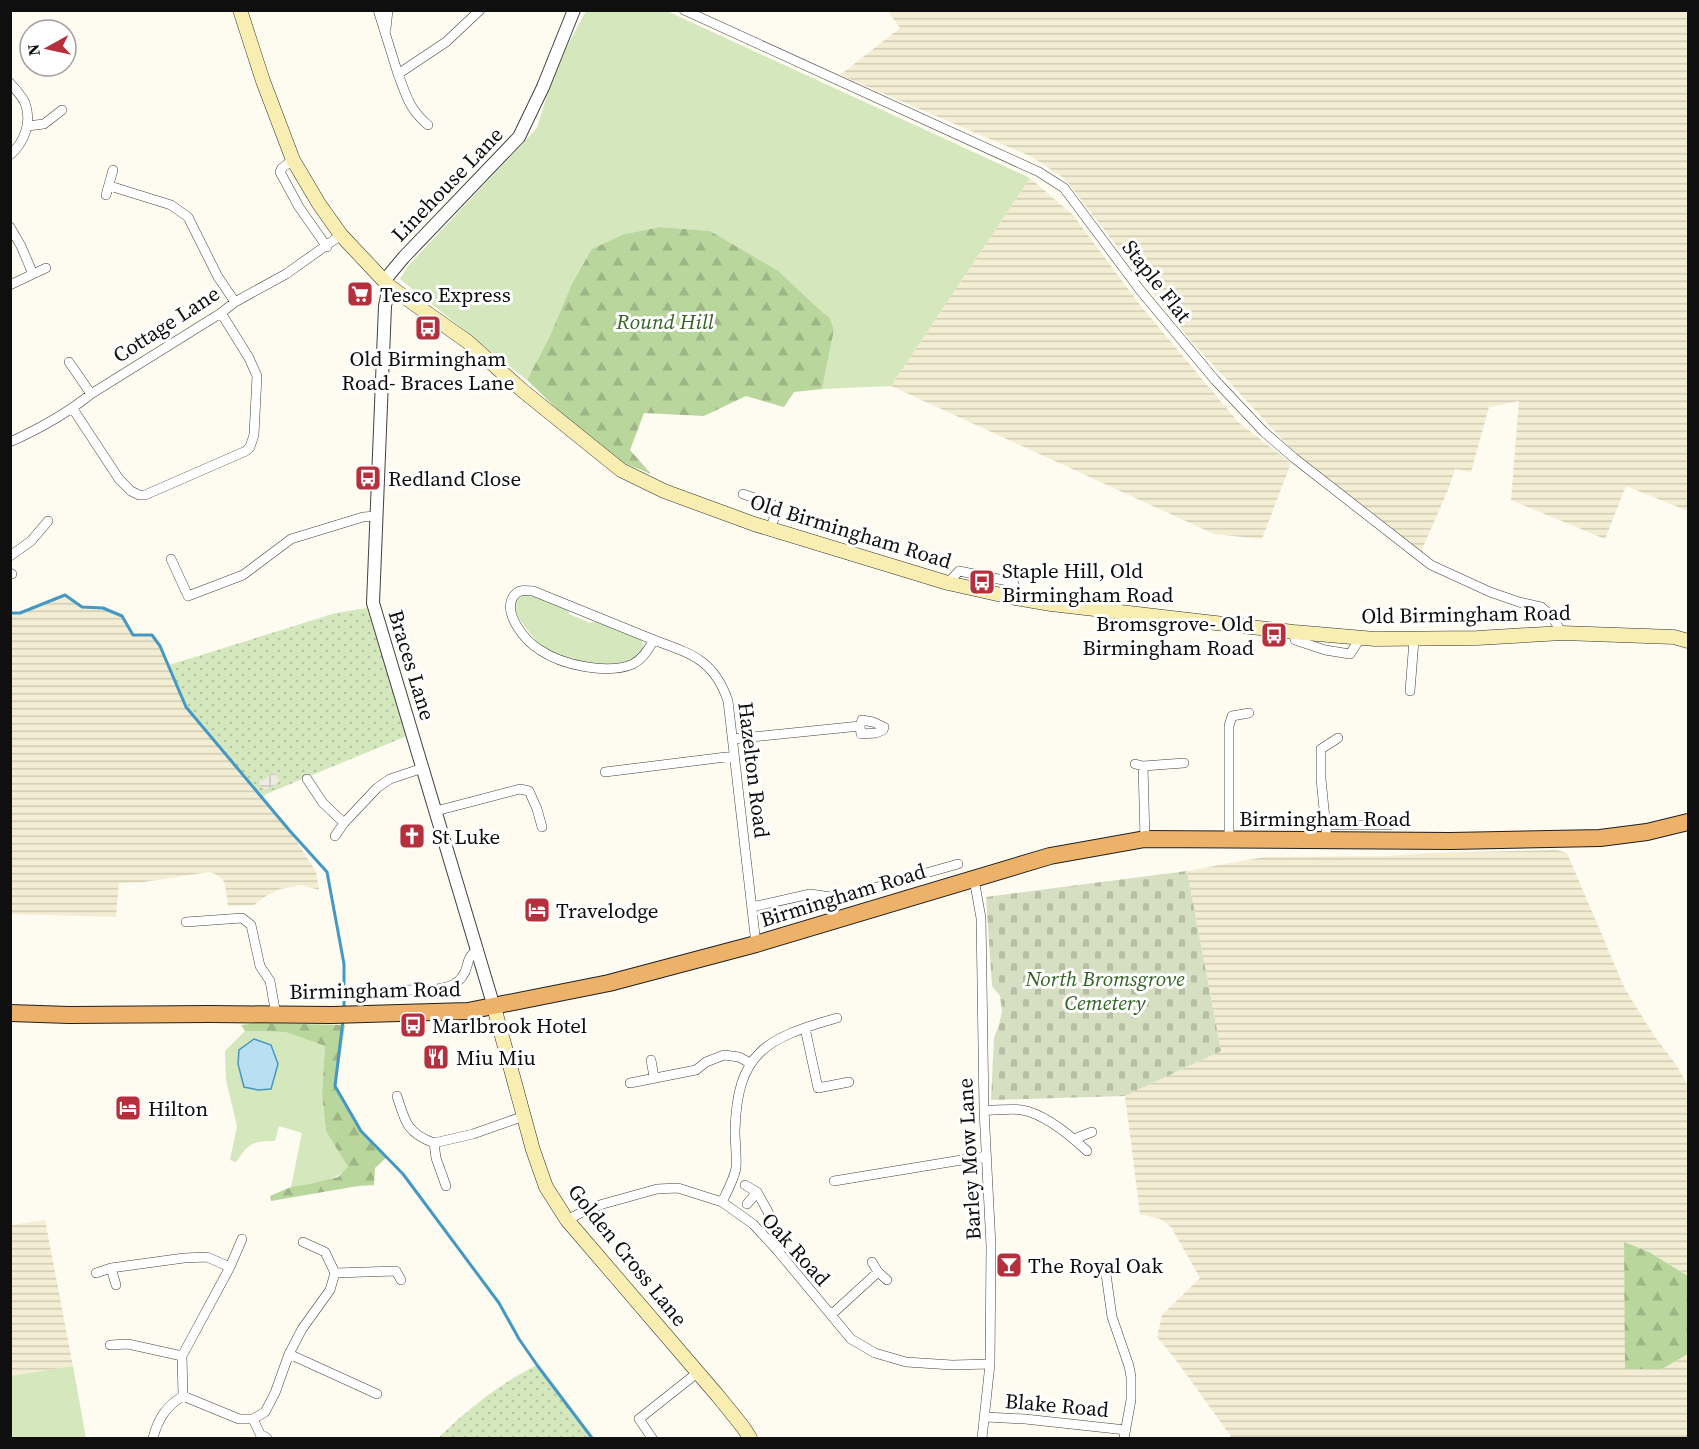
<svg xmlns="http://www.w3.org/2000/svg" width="1699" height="1449" viewBox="0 0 1699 1449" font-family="'Source Serif 4',serif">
<defs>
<pattern id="farmland-rules" width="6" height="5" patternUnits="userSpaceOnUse" patternTransform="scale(1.5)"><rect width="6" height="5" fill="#f3eed3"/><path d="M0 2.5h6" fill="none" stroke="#cfcbb4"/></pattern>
<pattern id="forest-firs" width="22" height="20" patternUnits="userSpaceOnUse" patternTransform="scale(1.5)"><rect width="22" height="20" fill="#b9d69d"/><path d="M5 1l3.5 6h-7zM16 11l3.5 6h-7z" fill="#9eb686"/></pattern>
<pattern id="cemetery-stones" width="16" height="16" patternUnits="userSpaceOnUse" patternTransform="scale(1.5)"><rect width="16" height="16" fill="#d7dfc3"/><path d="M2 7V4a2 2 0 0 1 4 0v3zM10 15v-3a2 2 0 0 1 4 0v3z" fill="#b7bea6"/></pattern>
<pattern id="park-dots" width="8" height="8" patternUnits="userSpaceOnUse" patternTransform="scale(1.5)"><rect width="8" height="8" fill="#d4e7bd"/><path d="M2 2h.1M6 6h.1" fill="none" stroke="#b5c5a1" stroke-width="1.8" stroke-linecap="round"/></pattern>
<pattern id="plaza-grid" width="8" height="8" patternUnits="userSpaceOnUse" patternTransform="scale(1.5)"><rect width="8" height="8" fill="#eeeae0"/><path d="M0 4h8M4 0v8" fill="none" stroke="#cbc8bf"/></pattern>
</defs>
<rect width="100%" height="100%" fill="#fefbf1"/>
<path fill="url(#farmland-rules)" d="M 888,11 L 1688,11 L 1688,511 L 1626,486 L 1605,539 L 1511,500 L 1519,401 L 1489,407 L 1471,472 L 1455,469 L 1448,490 L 1423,547 L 1422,555 L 1294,452 L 1190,340 L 1064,178 L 1030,156 L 840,75 L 900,28 Z
M 1030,178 L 1073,215 L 1140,305 L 1238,422 L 1291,463 L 1262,539 L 1214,534 L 891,386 Z
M 65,595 L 82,607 L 103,608 L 122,616 L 133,635 L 152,635 L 160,646 L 186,707 L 290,831 L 316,872 L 319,890 L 301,885 L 280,889 L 266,896 L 254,905 L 228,906 L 225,884 L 223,880 L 215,874 L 209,872 L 144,882 L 119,883 L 116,917 L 11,914 L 11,613 L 20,613 Z
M 1557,850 L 1567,853 L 1625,989 L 1655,1037 L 1677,1066 L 1688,1086 L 1688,1276 L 1649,1252 L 1624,1243 L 1626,1369 L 1662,1369 L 1688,1354 L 1688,1438 L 1232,1438 L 1176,1360 L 1157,1337 L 1162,1315 L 1200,1278 L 1171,1227 L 1160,1219 L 1140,1214 L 1125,1096 L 1221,1051 L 1187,871 L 1264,857 L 1388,856 L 1428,853 Z
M 45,1220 L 73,1366 L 11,1376 L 11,1225 Z"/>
<path fill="#d4e7bd" d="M 586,11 L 667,11 L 1030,178 L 891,386 L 822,389 L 834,330 L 830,318 L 710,231 L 660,227 L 625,234 L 551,334 L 527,380 L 400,279 L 408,266 L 537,128 L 548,92 L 568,44 Z
M 530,594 L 568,609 L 569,614 L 590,623 L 597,621 L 640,638 L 643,644 L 642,653 L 627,663 L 595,666 L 579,662 L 575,659 L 554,653 L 540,646 L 519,619 L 514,610 L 517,598 L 522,595 Z
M 245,1031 L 285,1032 L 325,1046 L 322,1094 L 326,1130 L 349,1168 C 332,1182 312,1185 291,1187 L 302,1133 L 279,1126 L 275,1141 C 252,1141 249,1143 236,1162 L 230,1160 L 237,1126 L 226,1080 L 225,1051 Z
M 73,1366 L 86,1438 L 11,1438 L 11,1376 Z"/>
<path fill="url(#forest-firs)" d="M 660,227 L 710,231 L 778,271 L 822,312 L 830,318 L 834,330 L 822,389 L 794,392 L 784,407 L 746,396 L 704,416 L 644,413 L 630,450 L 651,474 L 617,460 L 583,434 L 527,380 L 551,334 L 572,284 L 592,249 L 625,234 Z
M 257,1023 L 345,1025 L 336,1086 L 361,1131 L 387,1157 L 375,1168 L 374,1185 L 358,1186 L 271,1201 L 270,1196 L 291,1187 L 310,1184 L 338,1177 L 348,1167 L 326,1131 L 322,1094 L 325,1046 L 285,1032 L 245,1031 L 241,1025 Z
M 1624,1242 L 1649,1252 L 1688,1276 L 1688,1354 L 1662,1369 L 1625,1369 Z"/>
<path fill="url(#cemetery-stones)" d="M 1187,871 L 1221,1051 L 1125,1096 L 991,1100 L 994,1038 L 999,1025 L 1002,1011 L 1000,996 L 992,986 L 986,897 Z"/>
<path fill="url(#park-dots)" d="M 367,608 L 407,736 L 266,794 L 263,797 L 186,707 L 169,665 L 336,613 Z
M 537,1365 L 592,1438 L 438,1438 C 471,1407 496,1386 537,1365 Z"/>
<path fill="url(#plaza-grid)" d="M 273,772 L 280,781 L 265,790 L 258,783 L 258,780 L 262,781 Z"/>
<path fill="#b9dff2" stroke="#4597c4" stroke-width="1.5" d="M 254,1039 L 271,1045 L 278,1064 L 271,1089 L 258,1090 L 244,1087 L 238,1064 L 239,1050 Z"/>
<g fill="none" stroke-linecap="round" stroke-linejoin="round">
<path stroke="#4597c4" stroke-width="3" d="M 10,613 L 20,613 L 65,595 L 82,607 L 103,608 L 122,616 L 133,635 L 152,635 L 160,646 L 186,707 L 290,831 L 327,872 L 344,964 L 344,1008
M 343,1020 L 335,1086 L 361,1131 L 403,1174 L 499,1303 L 519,1339 L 537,1365 L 592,1438"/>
<defs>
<path id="minor" d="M 378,10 L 398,74 L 446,42 L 480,10
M 684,10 L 1039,172 L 1064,188 L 1140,290 L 1215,380 L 1264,432 L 1294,458 L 1431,565 L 1490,592 L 1519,602 L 1541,607 L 1551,615 L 1562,633
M 386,29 L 388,10
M 398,74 C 407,97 409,109 428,125
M 10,83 C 15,89 22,96 25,103 C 32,121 25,142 10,155
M 27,126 L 44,124 L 62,110
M 293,160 L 282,168 L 280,172 L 299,207 L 327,247
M 110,186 L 171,205 L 188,217 L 218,277 L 235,302
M 106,195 L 113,170
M 10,227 L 21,246 L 33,274 L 10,285
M 33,274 L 46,268
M 69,362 L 91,394
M 73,409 L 119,479 L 131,491 L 139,495 L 145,495 L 246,451 L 250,447 L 254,435 L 257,376 L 249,358 L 221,313
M 10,442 C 39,429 66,414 91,394 L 221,313 L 235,302 L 286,274 L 341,235
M 743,494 L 772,504 L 774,519 L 770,528
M 10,556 L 31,541 L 48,521
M 171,559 L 188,596 L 243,575 L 291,539 L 363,517 L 377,516
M 10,573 L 12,574
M 948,583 L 959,571 L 1013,582 L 1018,593 L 1015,598
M 1294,632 L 1295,640 L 1325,650 L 1350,654 L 1361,637
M 654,640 L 533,591 C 525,590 518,589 513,597 C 503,614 525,641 540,650 C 562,665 608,675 633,664 C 643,659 648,649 654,640 C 692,654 714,660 728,701 L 756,944
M 1410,691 L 1414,640
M 733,739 L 860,726 L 862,720 L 873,722 L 884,727 L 883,730 L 876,733 L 861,734 L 860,726
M 1135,764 L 1143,766 L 1184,763
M 1143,766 L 1145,839
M 605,772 L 734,756
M 307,779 L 323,803 L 344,823 L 377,788 L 390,779 L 423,768
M 436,811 L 520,789 L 529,791 L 537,809 L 542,827
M 1327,825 L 1390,825
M 335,836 L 344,823
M 1327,839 L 1321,779 L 1321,749 L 1338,738
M 1229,840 L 1229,726 L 1232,716 L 1249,713
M 974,879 L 981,918 L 984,1110 L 991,1246 L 990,1364 L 982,1438
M 752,907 L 810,894 L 838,898 L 958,864
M 186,922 L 242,918 L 251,925 L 260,966 L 270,981 L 276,1015
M 404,990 C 421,989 451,993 462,977 C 471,965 463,961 478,949
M 805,1028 L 818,1088 L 849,1082
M 651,1060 L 654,1077
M 630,1083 L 696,1070 L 706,1062 L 724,1055 L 739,1057 L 750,1063
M 397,1096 C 405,1122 407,1133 434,1143 L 436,1158 L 446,1186
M 984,1110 C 996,1111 1010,1108 1022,1110 C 1044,1114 1071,1136 1087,1151
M 1074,1139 L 1092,1132
M 434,1143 L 473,1134 L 524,1116
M 834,1181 L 986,1156
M 745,1185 L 757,1192 L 767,1210 L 777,1231 L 777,1250
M 722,1202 C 727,1192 734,1179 736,1168 C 737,1156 735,1143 735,1131 C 737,1052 766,1038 837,1018
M 747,1204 L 757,1192
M 567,1220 L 586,1210 L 603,1204 L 657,1189 L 678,1188 L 722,1202 L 753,1224 L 777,1250 L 851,1339 L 875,1353 L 906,1362 L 952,1365 L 990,1364
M 872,1262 L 878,1272 L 887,1280
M 111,1268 L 116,1285
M 96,1273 L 111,1268 L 184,1258 L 207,1257 L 230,1267
M 335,1273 L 396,1271 L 401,1280
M 1106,1274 L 1112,1317 L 1129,1366 L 1131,1377 L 1131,1400 L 1124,1438
M 831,1315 L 878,1272
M 110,1345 L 128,1344 L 182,1356
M 289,1354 L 377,1394
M 183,1396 L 182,1356 L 230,1267 L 242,1239
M 986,1417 L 1025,1419 L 1126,1430
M 253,1419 L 260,1434 L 267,1438
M 153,1438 C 158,1419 166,1406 183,1396 L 239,1419 L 253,1419 L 265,1412 L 275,1393 L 289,1354 L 302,1329 L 330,1290 L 335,1273 L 325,1252 L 303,1242
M 652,1438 L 639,1419 L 697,1373"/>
<path id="tertiary" d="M 384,281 L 404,257 L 519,137 L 543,87 L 574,10
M 389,286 L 385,306 L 373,603 L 494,1007"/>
<path id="secondary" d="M 240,10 L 263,81 L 293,160 L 319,204 L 341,235 L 389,286 L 468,342 L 523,391 L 621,470 L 664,491 L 754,524 L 948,583 L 1015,598 L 1051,604 L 1294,632 L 1375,639 L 1477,638 L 1562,633 L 1674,637 L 1688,641
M 494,1007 L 533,1150 L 546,1187 L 567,1220 L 718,1396 L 743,1427 L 750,1438"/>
<path id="trunk" d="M 10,1013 L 69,1015 L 210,1014 L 332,1015 L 468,1011 L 609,983 L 756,944 L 1050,856 L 1145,839 L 1450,841 L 1600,838 L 1647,832 L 1688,822"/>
</defs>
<use href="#minor" stroke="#424242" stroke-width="10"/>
<use href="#tertiary" stroke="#424242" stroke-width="14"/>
<use href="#secondary" stroke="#313131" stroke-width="15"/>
<use href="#trunk" stroke="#202020" stroke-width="18"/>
<use href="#minor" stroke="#fff" stroke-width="9"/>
<use href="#tertiary" stroke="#fff" stroke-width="12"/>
<use href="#secondary" stroke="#f9eeb1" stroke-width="14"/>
<use href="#trunk" stroke="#ecb26a" stroke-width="16"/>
</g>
<defs>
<symbol id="supermarket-square" viewBox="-11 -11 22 22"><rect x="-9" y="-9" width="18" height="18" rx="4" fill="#b5303c" stroke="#fff"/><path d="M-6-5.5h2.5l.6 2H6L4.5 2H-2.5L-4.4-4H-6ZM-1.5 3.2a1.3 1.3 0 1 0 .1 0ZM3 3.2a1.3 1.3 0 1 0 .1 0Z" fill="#fff"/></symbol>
<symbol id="bus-square" viewBox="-11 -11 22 22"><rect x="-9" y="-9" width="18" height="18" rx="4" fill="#b5303c" stroke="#fff"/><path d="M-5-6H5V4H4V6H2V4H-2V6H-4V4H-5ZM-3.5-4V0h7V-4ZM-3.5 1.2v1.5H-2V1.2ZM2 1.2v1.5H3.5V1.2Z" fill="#fff"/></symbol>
<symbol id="church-square" viewBox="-11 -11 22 22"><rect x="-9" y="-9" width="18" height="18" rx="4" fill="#b5303c" stroke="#fff"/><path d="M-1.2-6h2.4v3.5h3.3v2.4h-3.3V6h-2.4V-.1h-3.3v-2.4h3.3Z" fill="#fff"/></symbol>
<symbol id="hotel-square" viewBox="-11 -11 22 22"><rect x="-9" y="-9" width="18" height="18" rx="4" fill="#b5303c" stroke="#fff"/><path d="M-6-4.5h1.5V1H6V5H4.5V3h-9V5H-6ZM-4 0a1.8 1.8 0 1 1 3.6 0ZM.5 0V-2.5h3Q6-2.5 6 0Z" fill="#fff"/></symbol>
<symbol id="restaurant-square" viewBox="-11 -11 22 22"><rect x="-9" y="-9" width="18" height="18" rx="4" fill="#b5303c" stroke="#fff"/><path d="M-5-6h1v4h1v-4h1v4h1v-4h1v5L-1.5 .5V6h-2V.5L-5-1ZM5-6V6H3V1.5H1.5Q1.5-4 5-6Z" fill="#fff"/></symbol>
<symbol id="bar-square" viewBox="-11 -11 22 22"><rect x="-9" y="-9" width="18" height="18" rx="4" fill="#b5303c" stroke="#fff"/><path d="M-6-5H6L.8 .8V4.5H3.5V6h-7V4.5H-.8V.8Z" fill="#fff"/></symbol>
</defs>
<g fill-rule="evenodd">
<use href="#supermarket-square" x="345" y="279" width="30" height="30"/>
<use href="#bus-square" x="413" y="313" width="30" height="30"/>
<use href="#bus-square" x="353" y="463" width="30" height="30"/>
<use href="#bus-square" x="967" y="567" width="30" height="30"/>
<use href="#bus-square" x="1259" y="620" width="30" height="30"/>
<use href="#church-square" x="397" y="821" width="30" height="30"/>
<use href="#hotel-square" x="522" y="895" width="30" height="30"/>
<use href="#bus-square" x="398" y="1010" width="30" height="30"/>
<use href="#restaurant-square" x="421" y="1042" width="30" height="30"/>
<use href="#hotel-square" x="113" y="1093" width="30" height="30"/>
<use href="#bar-square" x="994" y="1250" width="30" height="30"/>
</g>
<g text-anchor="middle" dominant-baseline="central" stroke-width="6" stroke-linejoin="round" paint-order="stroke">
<g font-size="21" fill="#0f0f0f" stroke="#fff">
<text transform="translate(447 184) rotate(-46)">Linehouse Lane</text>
<text transform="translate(1157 281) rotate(52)">Staple Flat</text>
<text transform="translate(166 324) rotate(-33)">Cottage Lane</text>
<text transform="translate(851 531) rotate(17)">Old Birmingham Road</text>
<text transform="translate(1466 614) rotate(-1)">Old Birmingham Road</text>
<text transform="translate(412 665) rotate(73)">Braces Lane</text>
<text transform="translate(754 770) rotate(83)">Hazelton Road</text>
<text x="1325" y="818">Birmingham Road</text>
<text transform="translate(843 895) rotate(-17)">Birmingham Road</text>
<text transform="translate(375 990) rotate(-1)">Birmingham Road</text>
<text transform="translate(969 1159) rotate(-93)">Barley Mow Lane</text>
<text transform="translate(796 1249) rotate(48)">Oak Road</text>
<text transform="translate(628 1255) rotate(51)">Golden Cross Lane</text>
<text transform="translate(1057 1405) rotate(5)">Blake Road</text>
</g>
<g font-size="21" fill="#0f0f0f" stroke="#fff" text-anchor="start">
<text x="380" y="294">Tesco Express</text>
<text x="428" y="358" text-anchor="middle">Old Birmingham<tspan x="428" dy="24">Road- Braces Lane</tspan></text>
<text x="388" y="478">Redland Close</text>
<text x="1002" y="570">Staple Hill, Old<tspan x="1002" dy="24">Birmingham Road</tspan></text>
<text x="1254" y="623" text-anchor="end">Bromsgrove- Old<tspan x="1254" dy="24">Birmingham Road</tspan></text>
<text x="432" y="836">St Luke</text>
<text x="556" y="910">Travelodge</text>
<text x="432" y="1025">Marlbrook Hotel</text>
<text x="456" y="1057">Miu Miu</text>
<text x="148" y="1108">Hilton</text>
<text x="1028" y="1265">The Royal Oak</text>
</g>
<g font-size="21" font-style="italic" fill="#336223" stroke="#fff">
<text x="665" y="321">Round Hill</text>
<text x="1105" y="978">North Bromsgrove<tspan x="1105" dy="24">Cemetery</tspan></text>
</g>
</g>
<rect width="1699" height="1449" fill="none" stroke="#0f0f0f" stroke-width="24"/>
<g transform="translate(48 48) rotate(262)"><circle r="28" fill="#ffffff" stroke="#9f9f9f" stroke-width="1.5"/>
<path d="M0-4.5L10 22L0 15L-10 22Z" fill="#b5303c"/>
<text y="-9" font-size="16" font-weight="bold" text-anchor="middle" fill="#0f0f0f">N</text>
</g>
</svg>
